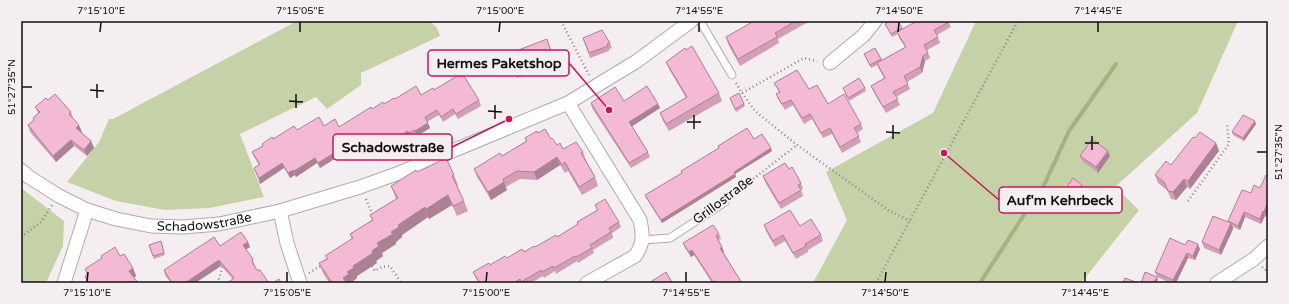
<svg xmlns="http://www.w3.org/2000/svg" width="1289" height="304" viewBox="0 0 1289 304" font-family="'Varela Round',sans-serif">
<rect width="100%" height="100%" fill="#f5eef1"/>
<path fill="#c5d2a8" d="M 297,21 L 430,21 L 437,28 L 440,36 L 361,73 L 361,85 L 327,109 L 316,97 L 240,134 L 264,197 L 209,208 L 165,210 L 116,201 L 67,182 L 99,142 L 109,119 L 113,119 Z
M 976,21 L 1238,21 L 1197,113 L 1115,187 L 1139,210 L 1081,283 L 813,283 L 847,220 L 826,172 L 933,113 Z
M 21,188 L 64,221 L 63,246 L 46,283 L 21,283 Z"/>
<g fill="none" stroke-linecap="round" stroke-linejoin="round">
<path stroke="#a3b37c" stroke-width="4" d="M 980,283 L 1018,224 L 1045,183 L 1069,131 L 1116,64"/>
<defs>
<path id="service" d="M 700,21 L 732,75
M 643,240 L 670,238 L 725,202"/>
<g id="minor">
<path d="M 830,63 L 864,35 L 875,21"/>
<path d="M 568,103 L 640,220 C 643,234 644,244 635,256 L 587,283"/>
<path id="s1" d="M 21,170 L 29,177 L 59,196 L 87,210 L 116,219 L 151,226 L 183,227 L 219,224 L 280,211 L 360,187 L 399,173 L 568,103 L 637,61 L 691,21"/>
<path d="M 280,211 L 287,243 L 300,283"/>
<path d="M 64,283 L 87,210"/>
<path d="M 1217,283 L 1254,259 L 1268,246"/>
</g>
</defs>
<use href="#service" stroke="#b1aaad" stroke-width="9"/>
<use href="#minor" stroke="#b1aaad" stroke-width="15"/>
<path stroke="#8d888a" stroke-width="2.5" stroke-dasharray="1 3" stroke-linecap="butt" d="M 561,21 L 589,75
M 736,83 L 742,93 L 804,58 L 817,61
M 742,93 L 755,111 L 797,145 L 888,210 L 910,221
M 731,196 L 797,145
M 366,199 L 373,216
M 1188,201 L 1229,144 L 1227,124
M 21,237 L 41,222 L 52,205
M 372,266 L 375,271 L 382,267 L 390,266 L 401,283
M 1262,267 L 1268,272
M 309,273 L 322,265
M 221,283 L 219,279 L 223,265
M 876,283 L 1018,21"/>
<use href="#service" stroke="#fff" stroke-width="7"/>
<use href="#minor" stroke="#fff" stroke-width="13"/>
</g>
<path fill="#d29fb7" d="M 754,21 L 810,21 L 778,39 L 779,43 L 740,66 L 728,44 L 726,37 Z
M 948,21 L 951,27 L 937,35 L 940,43 L 927,50 L 930,58 L 925,61 L 922,73 L 907,82 L 910,89 L 896,97 L 900,105 L 886,113 L 873,91 L 871,86 L 884,78 L 879,69 L 877,65 L 871,68 L 864,54 L 875,48 L 882,60 L 905,47 L 899,38 L 898,34 L 892,37 L 885,24 L 902,28 L 902,29 Z
M 583,38 L 610,43 L 612,48 L 609,49 L 609,51 L 590,58 Z
M 547,39 L 555,63 L 517,78 L 508,54 Z
M 686,50 L 719,93 L 722,101 L 669,131 L 663,121 L 660,113 L 686,98 L 669,69 L 666,62 Z
M 774,83 L 809,89 L 828,104 L 861,124 L 863,129 L 857,133 L 861,142 L 842,153 L 832,134 L 823,138 L 812,119 L 804,124 L 793,105 L 785,110 L 778,99 L 776,94 L 779,92 Z
M 843,88 L 865,88 L 866,91 L 849,101 Z
M 434,90 L 479,100 L 481,106 L 458,119 L 455,114 L 443,122 L 439,115 L 427,122 L 430,128 L 417,136 L 416,135 L 411,138 L 410,136 L 394,146 L 392,144 L 387,147 L 384,142 L 362,155 L 359,151 L 354,154 L 352,150 L 337,160 L 336,158 L 320,168 L 317,163 L 296,177 L 295,175 L 290,178 L 284,168 L 260,184 L 254,168 L 259,165 L 254,157 L 252,152 L 262,146 L 262,144 L 297,130 L 324,126 L 339,127 L 372,109 L 395,99 L 421,95 Z
M 730,98 L 744,104 L 745,106 L 736,112 Z
M 48,100 L 71,112 L 73,118 L 82,132 L 81,133 L 91,141 L 94,148 L 87,156 L 74,146 L 56,162 L 30,132 L 28,125 L 34,121 L 33,118 L 38,113 L 35,107 Z
M 624,101 L 658,104 L 660,108 L 632,126 L 648,152 L 650,157 L 631,168 L 592,108 L 591,103 Z
M 1256,124 L 1244,141 L 1233,135 L 1232,132 Z
M 538,133 L 551,139 L 557,145 L 563,149 L 583,152 L 586,160 L 595,177 L 598,186 L 582,195 L 568,171 L 565,173 L 560,165 L 537,180 L 520,179 L 506,187 L 507,190 L 491,200 L 477,177 L 474,169 L 502,156 L 526,141 L 525,138 Z
M 1195,138 L 1216,143 L 1219,151 L 1190,189 L 1187,187 L 1176,200 L 1171,199 L 1167,190 L 1158,183 L 1155,175 L 1171,165 Z
M 754,139 L 772,151 L 735,174 L 736,177 L 662,223 L 646,198 L 645,195 L 682,173 L 681,171 L 719,148 L 718,146 Z
M 1080,156 L 1110,156 L 1098,173 L 1082,161 Z
M 789,169 L 801,183 L 803,188 L 801,190 L 803,196 L 781,209 L 765,182 L 763,176 Z
M 417,172 L 454,175 L 458,185 L 457,186 L 464,201 L 468,211 L 457,216 L 452,205 L 429,219 L 428,217 L 402,235 L 402,237 L 396,242 L 396,244 L 382,253 L 383,256 L 376,261 L 377,263 L 357,276 L 357,278 L 352,282 L 352,283 L 329,283 L 323,273 L 319,263 L 327,259 L 325,256 L 352,239 L 350,234 L 372,220 L 370,215 L 396,199 L 391,186 Z
M 1268,176 L 1268,211 L 1266,217 L 1265,216 L 1261,224 L 1245,217 L 1240,230 L 1233,227 L 1233,229 L 1221,255 L 1204,248 L 1202,242 L 1228,222 L 1228,221 L 1251,193 L 1260,188 Z
M 1066,188 L 1083,188 L 1076,197 L 1067,191 Z
M 595,205 L 619,222 L 621,227 L 612,233 L 613,238 L 593,250 L 594,253 L 578,263 L 577,261 L 556,274 L 555,271 L 544,278 L 543,276 L 531,283 L 479,283 L 475,277 L 473,272 L 490,265 L 535,247 L 557,237 L 577,225 L 577,222 L 597,210 Z
M 764,225 L 800,226 L 821,235 L 823,241 L 808,250 L 808,252 L 796,259 L 785,241 L 775,247 L 766,231 Z
M 719,234 L 721,239 L 718,240 L 724,252 L 723,252 L 742,283 L 712,283 L 694,255 L 691,257 L 685,248 L 683,243 Z
M 161,241 L 165,255 L 154,259 L 149,245 Z
M 248,242 L 250,247 L 246,249 L 255,265 L 233,279 L 221,266 L 195,283 L 171,283 L 165,275 L 164,270 Z
M 1185,245 L 1200,249 L 1195,260 L 1188,258 L 1176,283 L 1170,283 L 1157,277 L 1155,272 Z
M 101,256 L 120,256 L 133,268 L 136,276 L 134,278 L 138,283 L 87,283 L 85,276 L 87,275 L 85,269 L 102,258 Z"/>
<path fill="#ab8295" d="M 923,56 L 925,61 L 922,73 L 920,67 Z
M 658,104 L 660,108 L 631,127 L 629,122 Z
M 1255,121 L 1256,124 L 1244,141 L 1243,138 Z
M 428,123 L 430,128 L 417,136 L 415,131 Z
M 79,125 L 82,132 L 78,135 L 76,128 Z
M 408,131 L 410,136 L 394,146 L 392,141 Z
M 391,138 L 392,144 L 387,147 L 385,142 Z
M 71,140 L 74,146 L 56,162 L 53,156 Z
M 91,141 L 94,148 L 87,156 L 84,150 Z
M 1216,143 L 1219,151 L 1190,189 L 1188,181 Z
M 357,145 L 359,151 L 354,154 L 352,149 Z
M 771,148 L 772,151 L 735,174 L 736,177 L 662,223 L 661,220 L 734,172 Z
M 1108,151 L 1110,156 L 1098,173 L 1096,167 Z
M 334,153 L 336,158 L 320,168 L 318,163 Z
M 557,157 L 560,165 L 537,180 L 534,172 Z
M 315,158 L 317,163 L 296,177 L 294,171 Z
M 282,163 L 284,168 L 260,184 L 259,178 Z
M 293,170 L 295,175 L 290,178 L 288,173 Z
M 1184,179 L 1187,187 L 1176,200 L 1173,192 Z
M 504,182 L 507,190 L 491,200 L 488,192 Z
M 1082,185 L 1083,188 L 1076,197 L 1075,194 Z
M 448,195 L 452,205 L 429,219 L 426,209 Z
M 1268,201 L 1268,211 L 1266,217 L 1264,212 Z
M 425,207 L 428,217 L 402,235 L 402,237 L 396,242 L 396,244 L 382,253 L 383,256 L 376,261 L 377,263 L 357,276 L 357,278 L 352,282 L 352,283 L 345,283 L 343,278 L 347,272 L 353,266 L 372,251 L 377,243 L 391,232 L 398,225 Z
M 1263,211 L 1265,216 L 1261,224 L 1260,219 Z
M 1244,212 L 1245,217 L 1240,230 L 1238,226 Z
M 1231,223 L 1233,229 L 1221,255 L 1219,250 Z
M 248,242 L 250,247 L 245,250 L 243,245 Z
M 1198,244 L 1200,249 L 1195,260 L 1193,256 Z
M 722,247 L 724,252 L 722,253 L 720,248 Z
M 692,250 L 694,255 L 691,257 L 689,252 Z
M 1187,253 L 1188,258 L 1176,283 L 1174,283 L 1173,280 Z
M 219,260 L 221,266 L 195,283 L 185,283 Z
M 133,268 L 136,276 L 132,279 L 129,271 Z
M 1157,277 L 1158,280 L 1156,283 L 1154,283 Z"/>
<path fill="#f4b9d5" stroke="#ab8295" d="M 754,21 L 796,21 L 775,33 L 777,37 L 738,59 L 726,37 Z
M 889,21 L 898,21 L 902,28 L 891,34 L 885,24 Z
M 917,21 L 948,21 L 949,22 L 934,30 L 938,37 L 924,45 L 928,53 L 923,56 L 920,67 L 904,76 L 908,84 L 893,92 L 898,99 L 883,107 L 871,86 L 885,78 L 877,63 L 906,47 L 897,32 Z
M 602,30 L 610,43 L 607,44 L 608,46 L 589,53 L 583,38 Z
M 547,39 L 553,57 L 515,72 L 508,54 Z
M 692,46 L 719,93 L 666,124 L 660,113 L 687,97 L 666,62 L 685,48 L 686,50 Z
M 875,48 L 881,59 L 870,65 L 864,54 Z
M 797,70 L 809,89 L 817,85 L 828,104 L 844,94 L 861,124 L 854,128 L 859,136 L 840,147 L 830,128 L 821,133 L 810,114 L 802,118 L 791,100 L 782,104 L 776,94 L 780,92 L 774,83 Z
M 462,73 L 479,100 L 456,114 L 453,109 L 441,117 L 437,110 L 425,117 L 428,123 L 415,131 L 414,130 L 409,133 L 408,131 L 392,141 L 391,138 L 385,142 L 382,137 L 360,150 L 357,145 L 352,149 L 350,145 L 335,155 L 334,153 L 318,163 L 315,158 L 294,171 L 293,170 L 288,173 L 282,163 L 259,178 L 254,168 L 260,164 L 252,152 L 263,146 L 262,144 L 272,137 L 273,139 L 294,126 L 297,130 L 319,117 L 324,126 L 335,119 L 339,127 L 371,107 L 372,109 L 383,102 L 384,104 L 394,98 L 395,99 L 416,86 L 421,95 L 433,88 L 434,90 Z
M 859,78 L 865,88 L 848,98 L 843,88 Z
M 647,86 L 658,104 L 629,122 L 648,152 L 629,163 L 591,103 L 615,87 L 624,101 Z
M 739,93 L 744,104 L 735,109 L 730,98 Z
M 55,94 L 71,112 L 69,114 L 79,125 L 76,128 L 91,141 L 84,150 L 71,140 L 53,156 L 28,125 L 34,120 L 33,118 L 40,112 L 35,107 L 46,98 L 48,100 Z
M 1243,115 L 1255,121 L 1243,138 L 1232,132 Z
M 747,128 L 754,139 L 762,134 L 771,148 L 734,172 L 735,174 L 661,220 L 645,195 L 682,173 L 681,171 L 719,148 L 718,146 Z
M 545,129 L 551,139 L 552,138 L 557,145 L 560,143 L 563,149 L 576,142 L 583,152 L 581,153 L 595,177 L 579,187 L 565,162 L 562,165 L 557,157 L 534,172 L 517,171 L 503,179 L 504,182 L 488,192 L 474,169 L 500,153 L 502,156 L 527,141 L 525,138 L 537,131 L 538,133 Z
M 1200,132 L 1216,143 L 1188,181 L 1184,179 L 1173,192 L 1168,191 L 1164,182 L 1155,175 L 1166,161 L 1171,165 L 1193,137 L 1195,138 Z
M 1092,139 L 1108,151 L 1096,167 L 1080,156 Z
M 446,158 L 454,175 L 452,176 L 464,201 L 453,206 L 448,195 L 426,209 L 425,207 L 398,225 L 399,227 L 391,232 L 393,234 L 377,243 L 379,246 L 372,251 L 373,253 L 353,266 L 354,268 L 347,272 L 349,274 L 343,278 L 347,283 L 332,283 L 319,263 L 328,259 L 325,256 L 353,238 L 350,234 L 373,220 L 370,215 L 398,198 L 391,186 L 416,170 L 417,172 Z
M 785,163 L 789,169 L 792,167 L 801,183 L 798,185 L 801,190 L 779,203 L 763,176 Z
M 1266,175 L 1268,176 L 1268,201 L 1264,212 L 1263,211 L 1260,219 L 1244,212 L 1238,226 L 1228,221 L 1242,190 L 1251,193 L 1254,185 L 1260,188 Z
M 1073,178 L 1082,185 L 1075,194 L 1066,188 Z
M 605,199 L 619,222 L 609,228 L 611,232 L 590,245 L 592,248 L 576,257 L 575,256 L 554,268 L 553,266 L 542,272 L 541,270 L 521,282 L 520,279 L 513,283 L 480,283 L 473,272 L 489,263 L 490,265 L 505,256 L 507,258 L 522,249 L 524,252 L 534,246 L 535,247 L 556,235 L 557,237 L 578,224 L 577,222 L 598,210 L 595,205 Z
M 790,210 L 800,226 L 811,219 L 821,235 L 805,244 L 806,246 L 793,253 L 783,235 L 773,241 L 764,225 Z
M 1213,216 L 1231,223 L 1219,250 L 1202,242 Z
M 713,225 L 719,234 L 716,236 L 722,247 L 720,248 L 742,283 L 716,283 L 715,281 L 713,282 L 692,250 L 689,252 L 683,243 Z
M 241,232 L 248,242 L 243,245 L 253,259 L 252,262 L 257,270 L 260,270 L 269,283 L 227,283 L 234,278 L 219,260 L 185,283 L 172,283 L 164,270 L 214,237 L 220,246 Z
M 1170,238 L 1185,245 L 1188,240 L 1198,244 L 1193,256 L 1187,253 L 1173,280 L 1155,272 Z
M 161,241 L 164,253 L 153,256 L 149,245 Z
M 115,247 L 120,256 L 124,254 L 133,268 L 129,271 L 138,283 L 89,283 L 85,276 L 88,274 L 85,269 L 102,258 L 101,256 Z
M 666,272 L 672,282 L 671,283 L 649,283 Z
M 1145,272 L 1157,277 L 1154,283 L 1141,283 Z
M 1125,278 L 1138,283 L 1123,283 Z
M 279,279 L 281,283 L 273,283 Z"/>
<path fill="none" stroke="#110f10" stroke-width="1.5" d="M 100,32 L 101,22M 300,32 L 300,22M 499,32 L 500,22M 699,32 L 699,22M 898,32 L 899,22M 1098,32 L 1098,22M 22,87 L 32,87M 90,90 L 104,91M 97,98 L 97,84M 289,101 L 303,102M 296,108 L 296,94M 488,111 L 502,112M 495,119 L 495,105M 687,122 L 701,122M 694,129 L 694,115M 886,132 L 900,133M 893,139 L 893,125M 1085,143 L 1099,143M 1092,150 L 1092,136M 1257,152 L 1267,152M 87,282 L 88,272M 287,282 L 287,272M 486,282 L 487,272M 686,282 L 686,272M 885,282 L 886,272M 1085,282 L 1085,272"/>
<g text-anchor="middle" dominant-baseline="central" stroke-width="3.5" stroke-linejoin="round" paint-order="stroke">
<g font-size="13" fill="#110f10" stroke="#f5eef1">
<text transform="translate(723 200) rotate(-37)">Grillostraße</text>
<text stroke="none"><textPath href="#s1" startOffset="197">Schadowstraße</textPath></text>
</g>
</g>
<path fill="none" stroke="#c2185b" stroke-width="1.5" d="M609 110L569 63M509 119L452 147M944 153L999 200"/>
<g fill="#c2185b" stroke="#f5eef1" stroke-width="1.5">
<circle cx="609" cy="110" r="4"/>
<circle cx="509" cy="119" r="4"/>
<circle cx="944" cy="153" r="4"/>
</g>
<g fill="#f5eef1" stroke="#c2185b" stroke-width="1.5">
<rect x="428" y="50" width="141" height="26" rx="4"/>
<rect x="333" y="134" width="119" height="26" rx="4"/>
<rect x="999" y="187" width="123" height="26" rx="4"/>
</g>
<g font-size="14" text-anchor="middle" font-weight="bold" fill="#110f10">
<text x="499" y="68">Hermes Paketshop</text>
<text x="393" y="152">Schadowstraße</text>
<text x="1060" y="205">Auf'm Kehrbeck</text>
</g>
<rect width="1289" height="304" fill="none" stroke="#f5eef1" stroke-width="44"/>
<rect x="22" y="22" width="1245" height="260" fill="none" stroke="#110f10" stroke-width="1.5"/>
<g font-size="10" text-anchor="middle" fill="#110f10">
<text x="101" y="14">7°15'10"E</text>
<text x="300" y="14">7°15'05"E</text>
<text x="500" y="14">7°15'00"E</text>
<text x="699" y="14">7°14'55"E</text>
<text x="899" y="14">7°14'50"E</text>
<text x="1098" y="14">7°14'45"E</text>
<text transform="translate(11 87) rotate(-90)" y="4">51°27'35"N</text>
<text transform="translate(1278 152) rotate(-90)" y="4">51°27'35"N</text>
<text x="87" y="296">7°15'10"E</text>
<text x="287" y="296">7°15'05"E</text>
<text x="486" y="296">7°15'00"E</text>
<text x="686" y="296">7°14'55"E</text>
<text x="885" y="296">7°14'50"E</text>
<text x="1085" y="296">7°14'45"E</text>
</g>
</svg>
